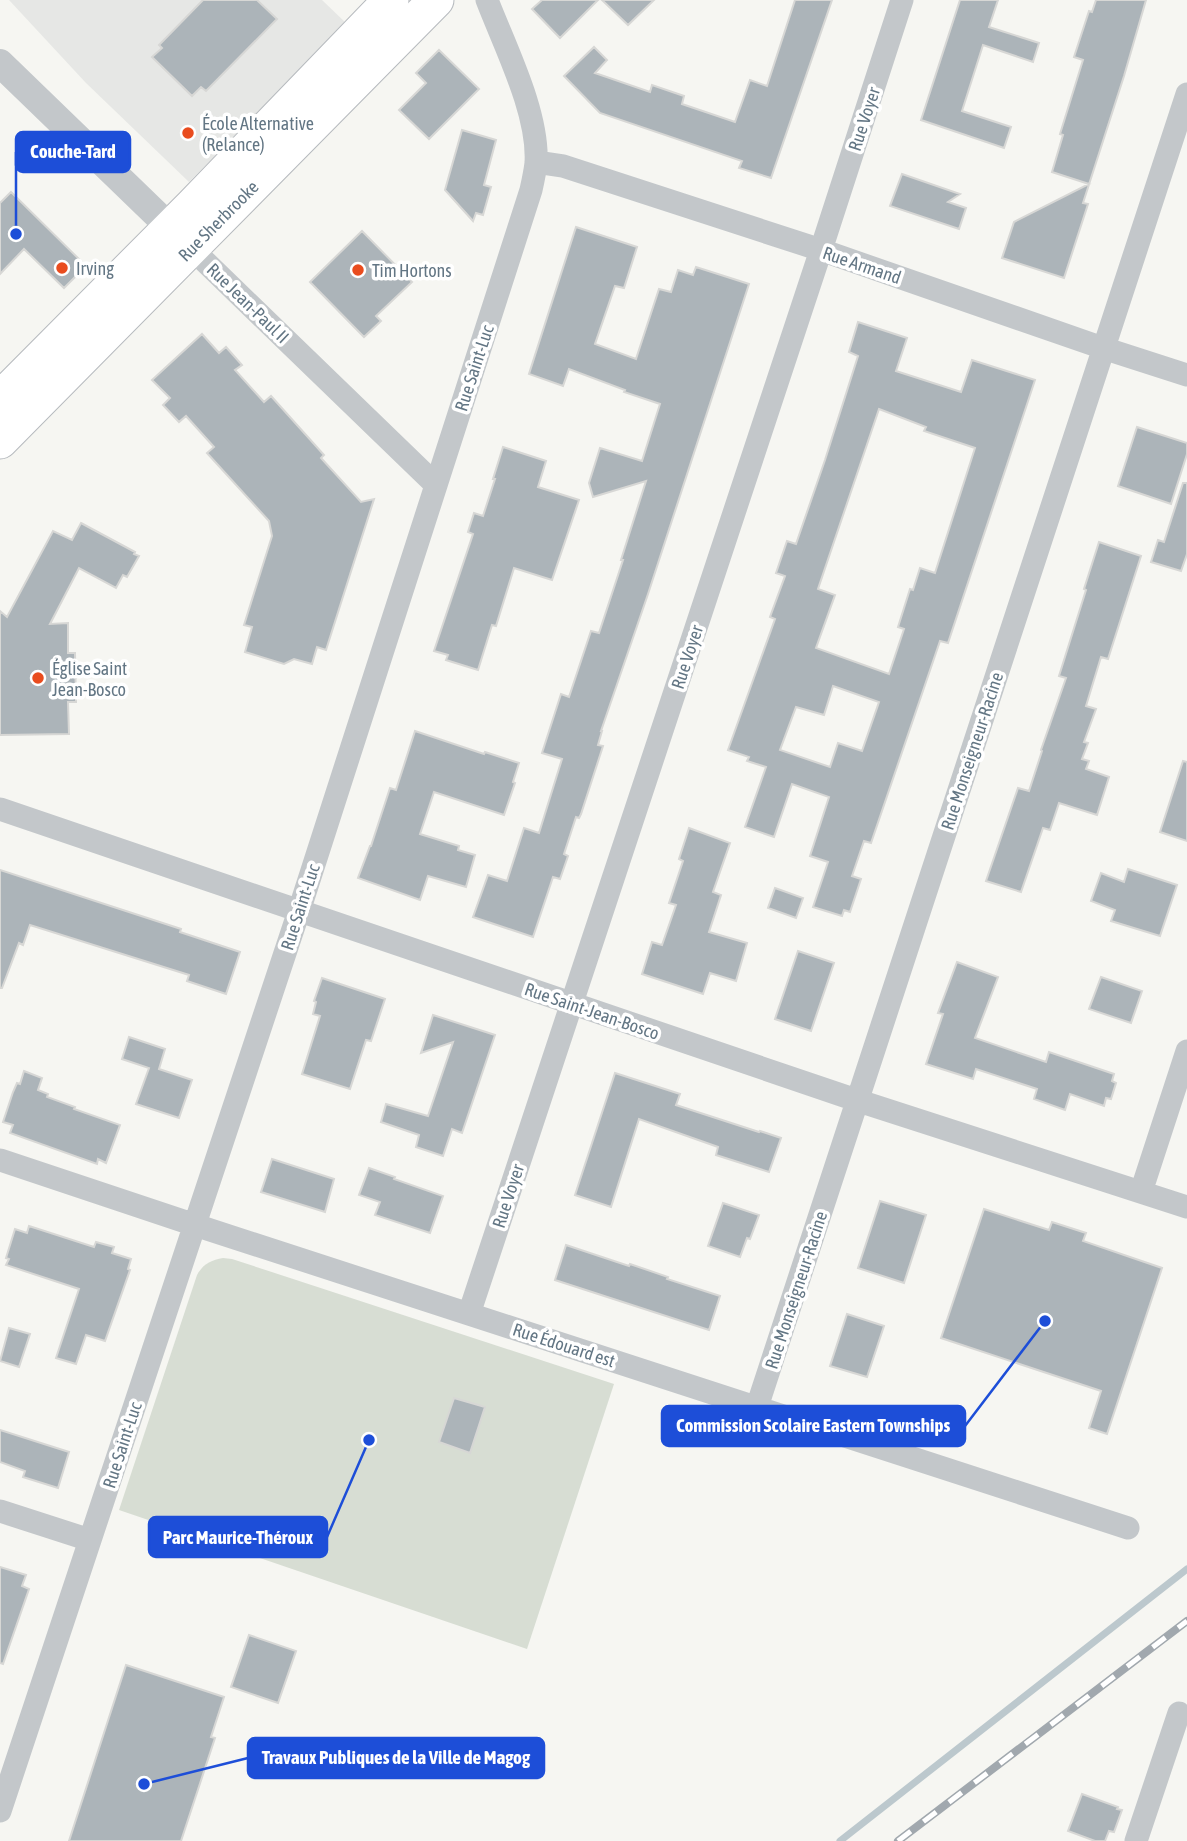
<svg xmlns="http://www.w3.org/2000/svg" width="1187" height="1841" viewBox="0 0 1187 1841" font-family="'Asap Condensed',sans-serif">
<rect width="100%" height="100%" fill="#f6f6f2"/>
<path fill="#e6e7e5" d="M 9,0 L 322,0 L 346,23 L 189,182 L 86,83 Z"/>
<path fill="#d7ddd3" d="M 223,1258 L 232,1259 L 614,1384 L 527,1649 L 119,1510 L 197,1275 C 203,1264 211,1260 223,1258 Z"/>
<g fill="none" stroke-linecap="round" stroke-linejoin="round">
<path stroke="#bcc8cd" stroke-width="7" d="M 840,1841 L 1187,1569"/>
</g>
<path fill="#acb4b9" stroke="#d7d7d5" stroke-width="2" fill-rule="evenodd" d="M 203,0 L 257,0 L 277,19 L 206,91 L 201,87 L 192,96 L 152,57 L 162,48 L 159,45 Z
M 542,0 L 598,0 L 560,38 L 532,9 Z
M 602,0 L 654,0 L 628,25 Z
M 795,0 L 832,0 L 771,178 L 739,168 L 742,161 L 600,113 L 564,76 L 594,47 L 607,60 L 595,73 L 650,92 L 652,85 L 684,96 L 682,104 L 735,122 L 750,80 L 767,86 Z
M 960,0 L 998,0 L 989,27 L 1039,43 L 1033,62 L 983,45 L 962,111 L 1011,127 L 1004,148 L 921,120 Z
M 1096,0 L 1146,0 L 1124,76 L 1083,203 L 1088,204 L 1064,278 L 1002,258 L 1014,222 L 1089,184 L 1052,172 L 1063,135 L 1060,134 L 1083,60 L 1074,57 L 1089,11 L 1092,12 Z
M 439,50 L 479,89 L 429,139 L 399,110 L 426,83 L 416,73 Z
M 462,130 L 496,140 L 484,185 L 491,187 L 483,215 L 476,213 L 473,221 L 445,190 Z
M 902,174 L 960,194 L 948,202 L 966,208 L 959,229 L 890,206 Z
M 11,192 L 86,266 L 64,288 L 24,249 L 0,274 L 0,203 Z
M 576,227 L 637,247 L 624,288 L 615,286 L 595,344 L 636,359 L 659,289 L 671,292 L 678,270 L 693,275 L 696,267 L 749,284 L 648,594 L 601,731 L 602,731 L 598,745 L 603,746 L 581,814 L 579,818 L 576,817 L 564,854 L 568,856 L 560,879 L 553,877 L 533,937 L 473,917 L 488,875 L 507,881 L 524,828 L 539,833 L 562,759 L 542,753 L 561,694 L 569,697 L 591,631 L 599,633 L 623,560 L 621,560 L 646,481 L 593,497 L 589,483 L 600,448 L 642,461 L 660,404 L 624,392 L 625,390 L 569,369 L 563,386 L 529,374 Z
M 362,231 L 412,282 L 376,316 L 381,321 L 364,337 L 310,282 Z
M 858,322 L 907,338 L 896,371 L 961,392 L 972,360 L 1035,380 L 948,643 L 940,641 L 871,843 L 864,841 L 852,876 L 861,879 L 850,912 L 844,910 L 842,916 L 813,907 L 828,862 L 810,856 L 829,797 L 792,784 L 774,837 L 745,827 L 766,767 L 747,761 L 749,757 L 728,750 L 775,619 L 770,617 L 785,576 L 776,573 L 787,541 L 796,544 L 825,460 L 858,356 L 849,352 ZM 879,409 L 926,427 L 924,431 L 975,448 L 935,573 L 920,568 L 913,590 L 910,589 L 898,627 L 904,629 L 889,674 L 816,648 L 835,595 L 818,589 ZM 833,686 L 879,702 L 862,751 L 838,743 L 830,767 L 780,750 L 796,707 L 824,715 Z
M 202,334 L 219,353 L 226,347 L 242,365 L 235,370 L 264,402 L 271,396 L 324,455 L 321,458 L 361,502 L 374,499 L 326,650 L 317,647 L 312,664 L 294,659 L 284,664 L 245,652 L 252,627 L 244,625 L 272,536 L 269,521 L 207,453 L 214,447 L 186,416 L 179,422 L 163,405 L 170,398 L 152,380 Z
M 1137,427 L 1187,443 L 1187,454 L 1171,504 L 1118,486 Z
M 503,447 L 546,461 L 538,487 L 579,500 L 552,580 L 514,568 L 496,626 L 492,625 L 478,670 L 446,660 L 448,655 L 434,651 L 473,534 L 468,532 L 474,513 L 483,516 L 495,479 L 493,479 Z
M 1183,483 L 1187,483 L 1187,554 L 1181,571 L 1151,562 L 1158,540 L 1164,542 Z
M 81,523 L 135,552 L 134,554 L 139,556 L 127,577 L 123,575 L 116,588 L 79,568 L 50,624 L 68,623 L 68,653 L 75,653 L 76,702 L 68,702 L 69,734 L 0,735 L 0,611 L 7,617 L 53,531 L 72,540 Z
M 1099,542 L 1141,556 L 1108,659 L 1101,657 L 1086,706 L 1096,709 L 1084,742 L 1088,743 L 1082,759 L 1089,761 L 1086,769 L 1109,777 L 1097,815 L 1059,803 L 1050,830 L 1043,828 L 1021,892 L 986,881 L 1018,788 L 1029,791 L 1042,751 L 1041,750 L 1066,678 L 1059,676 L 1086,590 L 1084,589 Z
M 415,731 L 484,754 L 485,752 L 519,763 L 513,782 L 515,783 L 504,815 L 434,792 L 420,834 L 459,846 L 458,850 L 475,855 L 466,887 L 428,876 L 420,900 L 358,878 L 370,846 L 371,846 L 390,788 L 396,790 Z
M 1183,761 L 1187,762 L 1187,841 L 1160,832 Z
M 689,828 L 730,843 L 713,892 L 721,895 L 709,932 L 747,943 L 736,981 L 710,973 L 703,994 L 642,974 L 652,942 L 662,945 L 676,905 L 669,903 L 683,861 L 679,859 Z
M 1128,869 L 1177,885 L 1160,936 L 1111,921 L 1115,910 L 1091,901 L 1101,873 L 1124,882 Z
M 0,870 L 181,929 L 180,932 L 240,952 L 226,994 L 187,981 L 189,975 L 30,925 L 23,945 L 19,943 L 2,988 L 0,988 Z
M 775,888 L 803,898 L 796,918 L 768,908 Z
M 798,951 L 834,963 L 811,1031 L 775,1019 Z
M 957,962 L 998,977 L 975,1038 L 1046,1062 L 1049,1052 L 1114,1074 L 1112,1081 L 1116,1083 L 1111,1099 L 1106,1098 L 1104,1106 L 1070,1094 L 1065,1110 L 1034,1099 L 1037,1089 L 976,1069 L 973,1079 L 926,1064 L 943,1014 L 938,1013 Z
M 1101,977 L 1142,991 L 1131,1023 L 1089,1009 Z
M 322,978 L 385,999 L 371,1041 L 366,1040 L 350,1089 L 302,1074 L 320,1016 L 313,1014 L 316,1002 L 314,1001 Z
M 433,1015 L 495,1035 L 462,1133 L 452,1129 L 443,1156 L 416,1147 L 419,1135 L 381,1122 L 386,1104 L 428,1116 L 453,1042 L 421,1053 Z
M 129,1037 L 165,1049 L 159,1069 L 192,1080 L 179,1118 L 136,1104 L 149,1068 L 122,1059 Z
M 24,1071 L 42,1078 L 38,1090 L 48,1094 L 47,1097 L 75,1107 L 74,1109 L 120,1125 L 106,1163 L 98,1159 L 97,1164 L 10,1133 L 13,1125 L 3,1122 L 13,1092 L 17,1083 L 20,1084 Z
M 615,1073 L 680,1094 L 676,1105 L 759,1132 L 760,1131 L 781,1138 L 769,1172 L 716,1155 L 718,1147 L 639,1119 L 611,1207 L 575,1195 Z
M 272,1159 L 334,1179 L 325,1212 L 261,1192 Z
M 369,1168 L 395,1177 L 394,1179 L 443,1196 L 430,1233 L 375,1215 L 380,1202 L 359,1195 Z
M 880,1201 L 926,1215 L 904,1283 L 858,1268 Z
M 723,1203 L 759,1215 L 750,1239 L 747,1238 L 740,1257 L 708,1246 Z
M 984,1209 L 1049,1230 L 1052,1222 L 1086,1233 L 1083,1241 L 1162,1268 L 1107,1434 L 1089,1428 L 1101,1391 L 941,1338 Z
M 29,1226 L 94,1247 L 96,1242 L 114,1247 L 112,1253 L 131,1259 L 128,1269 L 130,1270 L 105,1341 L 86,1335 L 76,1364 L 56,1358 L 79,1289 L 6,1265 L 9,1259 L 6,1258 L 15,1229 L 27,1233 Z
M 566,1245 L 629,1266 L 630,1264 L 668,1277 L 667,1279 L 720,1296 L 709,1330 L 555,1280 Z
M 847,1314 L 884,1326 L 867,1377 L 830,1366 Z
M 9,1328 L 30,1334 L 19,1367 L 0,1361 Z
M 454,1398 L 485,1407 L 470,1453 L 439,1442 Z
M 0,1430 L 69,1452 L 58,1488 L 23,1477 L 25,1471 L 0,1462 Z
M 0,1567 L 26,1575 L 22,1586 L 29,1589 L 3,1664 L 0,1663 Z
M 249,1635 L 296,1651 L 278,1703 L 231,1687 Z
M 126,1665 L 224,1697 L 211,1737 L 215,1738 L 181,1841 L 69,1841 Z
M 1082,1794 L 1118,1807 L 1117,1809 L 1122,1810 L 1114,1832 L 1109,1831 L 1105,1841 L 1095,1841 L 1068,1831 Z"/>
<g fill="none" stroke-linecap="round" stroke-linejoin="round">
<defs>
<g id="primary">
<path d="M 0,399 L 193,205 L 391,0"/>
<path id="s1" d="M 0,441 L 436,0"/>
</g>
</defs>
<use href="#primary" stroke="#b6babe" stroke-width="37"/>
<path stroke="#c3c7ca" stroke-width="23" d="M 536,162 L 563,166 L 821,250 L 1103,348 L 1187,375
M 191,248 L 436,485
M 0,809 L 859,1101 L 1187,1207
M 0,1160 L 195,1225 L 1128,1528
M 1141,1192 L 1187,1051
M 469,1314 L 821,250 L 902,0
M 757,1407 C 903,970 1042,531 1187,94
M 0,1511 L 90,1540
M 0,1811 L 299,911 L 531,190 C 533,181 535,172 536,163 C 539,113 505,47 487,0
M 1136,1841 L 1179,1713"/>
<path stroke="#c3c7ca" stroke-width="28" d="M 0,63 L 184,241"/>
<use href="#primary" stroke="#fff" stroke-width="35"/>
<defs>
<path id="rail" d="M 898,1841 L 1187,1621"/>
</defs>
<use href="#rail" stroke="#a1a8ae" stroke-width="8"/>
<use href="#rail" stroke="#fff" stroke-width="5" stroke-dasharray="16" stroke-linecap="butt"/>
</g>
<g fill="#e94c1e" stroke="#fff" stroke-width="2.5">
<circle cx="188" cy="133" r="7"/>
<circle cx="62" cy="268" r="7"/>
<circle cx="358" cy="270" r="7"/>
<circle cx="38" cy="678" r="7"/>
</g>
<g text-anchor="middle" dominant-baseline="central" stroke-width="7" stroke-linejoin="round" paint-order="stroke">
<g font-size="18" fill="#637684" stroke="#fff">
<text transform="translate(864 119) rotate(-72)">Rue Voyer</text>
<text stroke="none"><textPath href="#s1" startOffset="310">Rue Sherbrooke</textPath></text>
<text transform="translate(862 265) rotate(19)">Rue Armand</text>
<text transform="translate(248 303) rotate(44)">Rue Jean-Paul II</text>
<text transform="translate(474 368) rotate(-72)">Rue Saint-Luc</text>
<text transform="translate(687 657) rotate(-72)">Rue Voyer</text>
<text transform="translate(972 751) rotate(-72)">Rue Monseigneur-Racine</text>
<text transform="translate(300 907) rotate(-72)">Rue Saint-Luc</text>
<text transform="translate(592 1011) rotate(19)">Rue Saint-Jean-Bosco</text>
<text transform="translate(508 1196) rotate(-72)">Rue Voyer</text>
<text transform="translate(796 1290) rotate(-72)">Rue Monseigneur-Racine</text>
<text transform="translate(564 1345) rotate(18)">Rue Édouard est</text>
<text transform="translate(122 1445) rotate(-72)">Rue Saint-Luc</text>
</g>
<g font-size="18" fill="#637684" stroke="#fff" text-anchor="start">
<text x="202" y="123">École Alternative<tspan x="202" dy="21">(Relance)</tspan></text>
<text x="76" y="268">Irving</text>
<text x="372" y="270">Tim Hortons</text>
<text x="52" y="668">Église Saint<tspan x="52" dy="21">Jean-Bosco</tspan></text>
</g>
</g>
<path fill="none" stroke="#1d4ed8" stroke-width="2.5" d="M16 234L16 152M1045 1321L965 1426M369 1440L327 1537M144 1784L248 1758"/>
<g fill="#1d4ed8" stroke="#fff" stroke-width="2.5">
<circle cx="16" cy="234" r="7"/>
<circle cx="1045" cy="1321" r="7"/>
<circle cx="369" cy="1440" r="7"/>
<circle cx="144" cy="1784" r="7"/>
</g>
<g fill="#1d4ed8" stroke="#1d4ed8" stroke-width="2.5">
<rect x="16" y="132" width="114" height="40" rx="7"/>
<rect x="662" y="1406" width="303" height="40" rx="7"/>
<rect x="149" y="1517" width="178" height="40" rx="7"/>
<rect x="248" y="1738" width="296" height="40" rx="7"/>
</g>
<g font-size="19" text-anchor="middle" font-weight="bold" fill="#fff">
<text x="73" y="158">Couche-Tard</text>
<text x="813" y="1432">Commission Scolaire Eastern Townships</text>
<text x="238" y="1544">Parc Maurice-Théroux</text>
<text x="396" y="1764">Travaux Publiques de la Ville de Magog</text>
</g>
</svg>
